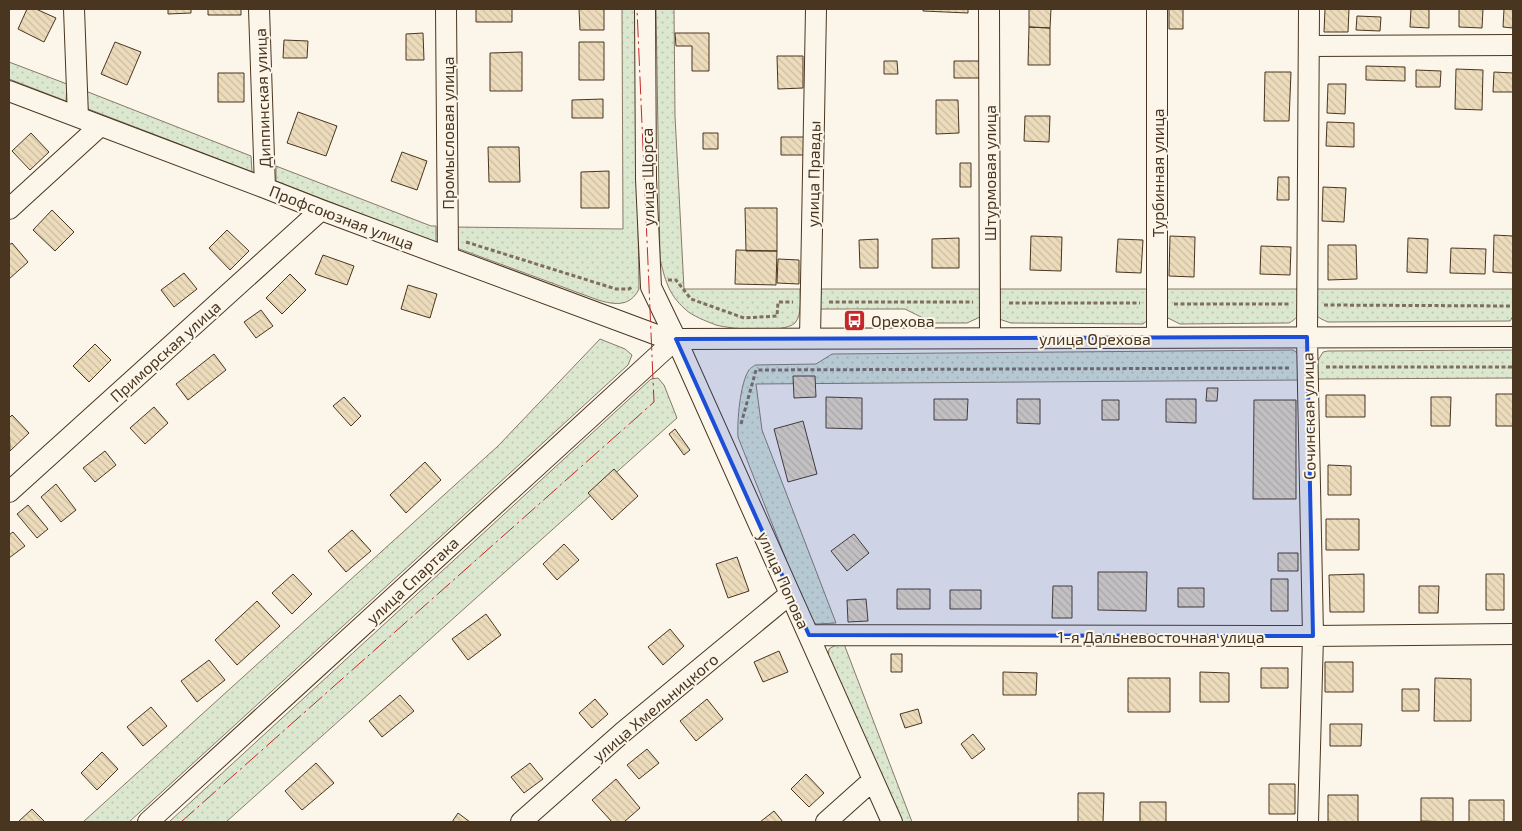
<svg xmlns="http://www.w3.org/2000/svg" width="1522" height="831" viewBox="0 0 1522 831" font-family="'Exo 2',sans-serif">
<defs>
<pattern id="grass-dots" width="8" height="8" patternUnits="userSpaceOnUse" patternTransform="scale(1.25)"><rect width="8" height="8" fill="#dce7d0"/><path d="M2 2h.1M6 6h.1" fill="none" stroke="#bec7b2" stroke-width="1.8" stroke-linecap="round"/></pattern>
<pattern id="building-back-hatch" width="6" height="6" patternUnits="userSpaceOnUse" patternTransform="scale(1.25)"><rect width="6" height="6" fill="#ecdcbc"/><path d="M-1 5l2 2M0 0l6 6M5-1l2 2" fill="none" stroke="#ccbda1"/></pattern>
</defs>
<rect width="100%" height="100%" fill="#fbf6e9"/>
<path fill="url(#grass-dots)" stroke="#887966" d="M 622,9 L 635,9 L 639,289 C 630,307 615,305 598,300 L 454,247 L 454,227 L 623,229 Z
M 656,9 L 674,9 L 675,116 L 684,289 L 800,289 C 800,299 802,315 795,323 C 783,334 731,329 716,325 C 706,321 692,316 685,309 C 668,294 665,279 660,259 Z
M 9,62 L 67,84 L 66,101 L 9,79 Z
M 83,90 L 251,156 L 252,172 L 83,107 Z
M 276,166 L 431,226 L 436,226 L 436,243 L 276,181 Z
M 818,289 L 981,289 L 980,317 L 967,323 L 933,323 L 905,309 L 821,309 L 818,306 Z
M 997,289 L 1151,289 L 1148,320 L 1143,324 L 1011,323 L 999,319 Z
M 1164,289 L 1301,289 C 1301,304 1303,316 1289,323 L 1180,324 L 1166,317 Z
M 1313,289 L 1513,289 L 1513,316 L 1510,321 L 1328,322 C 1308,314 1314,309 1313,289 Z
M 600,339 L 625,349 L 632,355 L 628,365 L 129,822 L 83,822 L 498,446 Z
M 1293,350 L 1299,354 L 1301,380 L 756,384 L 762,430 L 836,623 L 816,624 L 809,618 L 738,437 C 737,422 740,383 749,370 C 749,369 754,366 755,365 L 816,364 L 832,354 Z
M 1512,350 L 1513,351 L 1513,378 L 1317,379 L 1317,362 L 1323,352 L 1328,351 Z
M 658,378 L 664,385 L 677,418 L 226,822 L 169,822 L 651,379 Z
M 844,644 L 912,822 L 902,822 L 899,816 L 828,659 L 829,649 L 834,646 Z"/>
<path fill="url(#building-back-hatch)" stroke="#4a3520" d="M 27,9 L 36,9 L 56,18 L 44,42 L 18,29 Z
M 168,9 L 191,9 L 191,13 L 168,14 Z
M 208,9 L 241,9 L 241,15 L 208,15 Z
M 476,9 L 512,9 L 512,22 L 476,22 Z
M 579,9 L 604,9 L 604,30 L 580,30 Z
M 923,9 L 968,9 L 968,13 L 923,11 Z
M 1029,9 L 1051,9 L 1050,28 L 1029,27 Z
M 1169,9 L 1183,9 L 1183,29 L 1169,29 Z
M 1325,9 L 1349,9 L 1348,32 L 1324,32 Z
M 1411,9 L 1429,9 L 1429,28 L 1410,27 Z
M 1459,9 L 1483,9 L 1482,28 L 1459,27 Z
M 1504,9 L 1513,9 L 1513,28 L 1503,27 Z
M 1357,16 L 1381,17 L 1380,31 L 1356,30 Z
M 1029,27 L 1050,28 L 1050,65 L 1028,65 Z
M 423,33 L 424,60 L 406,60 L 406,34 Z
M 675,33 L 709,33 L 709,71 L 692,71 L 692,46 L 676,46 Z
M 284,40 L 308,41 L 307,58 L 283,58 Z
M 115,42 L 141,52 L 127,85 L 101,74 Z
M 579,42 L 604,42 L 604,80 L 579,80 Z
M 522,52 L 522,91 L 490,91 L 490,53 Z
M 777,56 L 803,56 L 803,88 L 778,89 Z
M 884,61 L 897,61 L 898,74 L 884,74 Z
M 954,61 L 983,61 L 983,78 L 954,78 Z
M 1366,66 L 1405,67 L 1405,81 L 1366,80 Z
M 1456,69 L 1483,70 L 1482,110 L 1455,109 Z
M 1416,70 L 1441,71 L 1440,87 L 1416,87 Z
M 1265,72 L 1291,72 L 1289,121 L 1264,121 Z
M 1494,72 L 1513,73 L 1513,92 L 1493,92 Z
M 218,73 L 244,73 L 244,102 L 218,102 Z
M 1328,84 L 1346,84 L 1345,114 L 1327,113 Z
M 603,99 L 603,118 L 572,118 L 572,100 Z
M 936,100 L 958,100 L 959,133 L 936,134 Z
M 298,112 L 337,126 L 326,156 L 287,143 Z
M 1025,116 L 1050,116 L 1049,142 L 1024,141 Z
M 1327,122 L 1354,123 L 1354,147 L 1326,146 Z
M 31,133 L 49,152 L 30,170 L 12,151 Z
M 703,133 L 718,133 L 718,149 L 703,149 Z
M 781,137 L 804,137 L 804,155 L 781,155 Z
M 488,147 L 519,147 L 520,182 L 489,182 Z
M 402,152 L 427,161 L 417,190 L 391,181 Z
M 960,163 L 971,163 L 971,187 L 960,187 Z
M 609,171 L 609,208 L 581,208 L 581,172 Z
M 1278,177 L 1289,177 L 1289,200 L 1277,200 Z
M 1323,187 L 1346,188 L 1344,222 L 1322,221 Z
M 745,208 L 777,208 L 777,251 L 746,251 Z
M 52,210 L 74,232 L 55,251 L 33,230 Z
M 227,230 L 249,251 L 230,270 L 209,248 Z
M 1494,235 L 1513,236 L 1513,273 L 1493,272 Z
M 1031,236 L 1062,237 L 1061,271 L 1030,270 Z
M 1170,236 L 1195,237 L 1194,277 L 1169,276 Z
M 959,238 L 959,268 L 932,268 L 932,239 Z
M 1408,238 L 1428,239 L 1427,273 L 1407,272 Z
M 878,239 L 878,268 L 860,268 L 859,240 Z
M 1118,239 L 1143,240 L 1141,273 L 1116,272 Z
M 12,243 L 28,262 L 9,279 L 9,245 Z
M 1328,245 L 1356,245 L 1357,279 L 1328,280 Z
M 1261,246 L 1291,247 L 1290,275 L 1260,274 Z
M 1451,248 L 1486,249 L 1485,274 L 1450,273 Z
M 736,250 L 777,251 L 776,285 L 735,284 Z
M 323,255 L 354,266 L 347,285 L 315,274 Z
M 778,259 L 799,260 L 799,284 L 777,283 Z
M 184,273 L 197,289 L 174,307 L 161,290 Z
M 290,274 L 306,290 L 282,314 L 266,298 Z
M 408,285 L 437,294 L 430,318 L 401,309 Z
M 261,310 L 273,326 L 256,338 L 244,322 Z
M 95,344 L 111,360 L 89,382 L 73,366 Z
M 214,354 L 226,370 L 188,400 L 176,384 Z
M 793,376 L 815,376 L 816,397 L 794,398 Z
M 1207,388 L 1218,388 L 1217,401 L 1206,401 Z
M 1496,394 L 1513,394 L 1513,426 L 1496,426 Z
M 1326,395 L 1365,395 L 1365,417 L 1326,417 Z
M 344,397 L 361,416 L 351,426 L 333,406 Z
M 826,397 L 862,398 L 862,429 L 826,428 Z
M 1431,397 L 1451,397 L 1450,426 L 1431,426 Z
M 934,399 L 968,399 L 967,420 L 934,420 Z
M 1017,399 L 1040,399 L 1040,424 L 1017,423 Z
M 1166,399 L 1196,399 L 1196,423 L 1166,422 Z
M 1102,400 L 1119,400 L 1119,420 L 1102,420 Z
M 1254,400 L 1296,400 L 1296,499 L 1253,499 Z
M 154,407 L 168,423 L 145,444 L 130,428 Z
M 12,415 L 29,433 L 10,451 L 9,418 Z
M 803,421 L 817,474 L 788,482 L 774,429 Z
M 675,429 L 690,450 L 684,455 L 669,434 Z
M 105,451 L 116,465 L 95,482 L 83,468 Z
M 425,462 L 441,480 L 406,513 L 390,495 Z
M 1328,465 L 1351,466 L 1351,495 L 1328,495 Z
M 614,469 L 638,496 L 612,520 L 588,493 Z
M 56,484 L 76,510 L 61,522 L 41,497 Z
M 28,505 L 48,529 L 37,538 L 17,514 Z
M 1326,519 L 1359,519 L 1359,550 L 1326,550 Z
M 352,530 L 371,551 L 346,572 L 328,551 Z
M 13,532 L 25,546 L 9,558 L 9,535 Z
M 854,534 L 869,553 L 847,571 L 831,551 Z
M 564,544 L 579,560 L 557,580 L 543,564 Z
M 1278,553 L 1298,553 L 1298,571 L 1278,571 Z
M 737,557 L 749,591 L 728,598 L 716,564 Z
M 1098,572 L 1147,572 L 1146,611 L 1098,610 Z
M 293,574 L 312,594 L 292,614 L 272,593 Z
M 1364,574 L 1364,612 L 1330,612 L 1329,575 Z
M 1486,574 L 1504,574 L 1504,610 L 1486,610 Z
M 1271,579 L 1288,579 L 1288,611 L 1271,611 Z
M 1053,586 L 1072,586 L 1072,618 L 1052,618 Z
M 1419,586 L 1439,586 L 1438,613 L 1419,613 Z
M 1178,588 L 1204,588 L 1204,607 L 1178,607 Z
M 897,589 L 930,589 L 930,609 L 897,609 Z
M 950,590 L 981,590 L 981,609 L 950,609 Z
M 866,599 L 868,621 L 848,622 L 847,600 Z
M 257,601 L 280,626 L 237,665 L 215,640 Z
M 486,614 L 501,635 L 468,660 L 452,639 Z
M 670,629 L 684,646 L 663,665 L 648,647 Z
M 779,651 L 788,672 L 763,682 L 754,662 Z
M 891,654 L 902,654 L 902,672 L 891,672 Z
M 209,660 L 225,680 L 197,702 L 181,681 Z
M 1325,662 L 1353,662 L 1353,692 L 1325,692 Z
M 1261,668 L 1288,668 L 1288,688 L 1261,688 Z
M 1003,672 L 1037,673 L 1036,695 L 1003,695 Z
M 1200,672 L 1229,673 L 1229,702 L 1200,702 Z
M 1128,678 L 1170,678 L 1170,712 L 1128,712 Z
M 1435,678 L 1471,679 L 1471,721 L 1434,721 Z
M 1402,689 L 1419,689 L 1419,711 L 1402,711 Z
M 400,695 L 414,711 L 382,737 L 369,721 Z
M 595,699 L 608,714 L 592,728 L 579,713 Z
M 707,699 L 723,719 L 696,741 L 680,721 Z
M 151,707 L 167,726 L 143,746 L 127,727 Z
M 918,709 L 922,723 L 905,728 L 900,714 Z
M 1330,724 L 1362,724 L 1361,746 L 1330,746 Z
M 973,734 L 985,749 L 972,759 L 961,744 Z
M 647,749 L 659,763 L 639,779 L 627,765 Z
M 102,752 L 118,769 L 97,790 L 81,773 Z
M 316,763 L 334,783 L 302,810 L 285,791 Z
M 530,763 L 543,779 L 524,793 L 511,777 Z
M 806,774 L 824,793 L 809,807 L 791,789 Z
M 616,779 L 640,808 L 624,822 L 612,822 L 592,800 Z
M 1269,784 L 1295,784 L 1295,814 L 1269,814 Z
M 1078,793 L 1104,793 L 1103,822 L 1078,822 Z
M 1328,795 L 1358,795 L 1358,822 L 1328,822 Z
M 1421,798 L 1453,798 L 1453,822 L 1421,821 Z
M 1469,800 L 1504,800 L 1504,822 L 1469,822 Z
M 1140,802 L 1166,802 L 1166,822 L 1140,822 Z
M 32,809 L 45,822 L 18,822 Z
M 774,811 L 783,822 L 760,822 Z
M 458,813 L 470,822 L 452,822 Z"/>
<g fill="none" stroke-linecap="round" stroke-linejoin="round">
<defs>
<path id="minor" d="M 74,9 L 78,117
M 259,9 L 265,188
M 446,9 L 448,256
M 645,9 L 646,179 L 651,287 L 676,339 L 892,822
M 989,9 L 990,338
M 1157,9 L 1157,338
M 1310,46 L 1513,45
M 9,91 L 265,188 L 321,210 L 657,335 L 676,339 L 1513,337
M 9,209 L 100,126
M 810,338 L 816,9
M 9,492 L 321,210
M 809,635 L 1313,636 L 1513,634
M 148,822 L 676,339
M 521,822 L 623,732 L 790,594
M 826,822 L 873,780
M 1308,822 L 1313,636 L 1307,337 L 1309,9"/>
</defs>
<use href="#minor" stroke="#4a3520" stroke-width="22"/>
<path stroke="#7f6f5c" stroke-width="3" stroke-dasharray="4 2.5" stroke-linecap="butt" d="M 466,242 L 616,289 L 629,289 L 632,287
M 668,280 L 676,280 L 691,299 L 744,318 L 777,316 L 778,302 L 793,302
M 829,302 L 973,302
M 1009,303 L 1140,303
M 1174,304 L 1290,304
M 1324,305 L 1513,306
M 1326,367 L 1513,367
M 741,424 L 756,370 L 1290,368"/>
<use href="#minor" stroke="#fbf6e9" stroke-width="20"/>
<path stroke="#c62828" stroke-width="1" stroke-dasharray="18 4 2.5 4" stroke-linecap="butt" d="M 181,822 L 654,402 L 637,9"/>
</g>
<path fill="#1d4ed8" fill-opacity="0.2" stroke="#1d4ed8" stroke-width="4" stroke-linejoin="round" d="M 1307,337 L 1313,636 L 809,635 L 676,339 Z"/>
<defs>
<symbol id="bus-square" viewBox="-11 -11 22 22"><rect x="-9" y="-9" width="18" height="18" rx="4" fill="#c62828" stroke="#fbf6e9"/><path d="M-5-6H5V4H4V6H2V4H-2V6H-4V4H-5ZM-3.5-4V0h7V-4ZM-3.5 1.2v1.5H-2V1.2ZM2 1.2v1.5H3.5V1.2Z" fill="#fff"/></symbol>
</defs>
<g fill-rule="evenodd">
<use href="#bus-square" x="842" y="308" width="25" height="25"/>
</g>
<g text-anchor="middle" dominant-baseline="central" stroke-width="4" stroke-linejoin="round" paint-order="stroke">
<g font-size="16" fill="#4a3520" stroke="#fbf6e9">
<text transform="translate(262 98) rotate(-92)">Диппинская улица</text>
<text transform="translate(447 133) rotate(-90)">Промысловая улица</text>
<text transform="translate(989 173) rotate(-90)">Штурмовая улица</text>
<text transform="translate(1157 173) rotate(-90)">Турбинная улица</text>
<text transform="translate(813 174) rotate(-89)">улица Правды</text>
<text transform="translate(647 177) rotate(-91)">улица Щорса</text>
<text transform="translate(342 217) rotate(21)">Профсоюзная улица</text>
<text x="1095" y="338">улица Орехова</text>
<text transform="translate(165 351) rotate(-42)">Приморская улица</text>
<text transform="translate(1308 416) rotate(-91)">Сочинская улица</text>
<text transform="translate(412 580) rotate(-43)">улица Спартака</text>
<text transform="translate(784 580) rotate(66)">улица Попова</text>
<text x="1161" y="636">1-я Дальневосточная улица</text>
<text transform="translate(655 707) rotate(-40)">улица Хмельницкого</text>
</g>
<g font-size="16" fill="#4a3520" stroke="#fbf6e9" text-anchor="start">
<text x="871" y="320">Орехова</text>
</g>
</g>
<rect width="1522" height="831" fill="none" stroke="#4a3520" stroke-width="20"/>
</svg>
